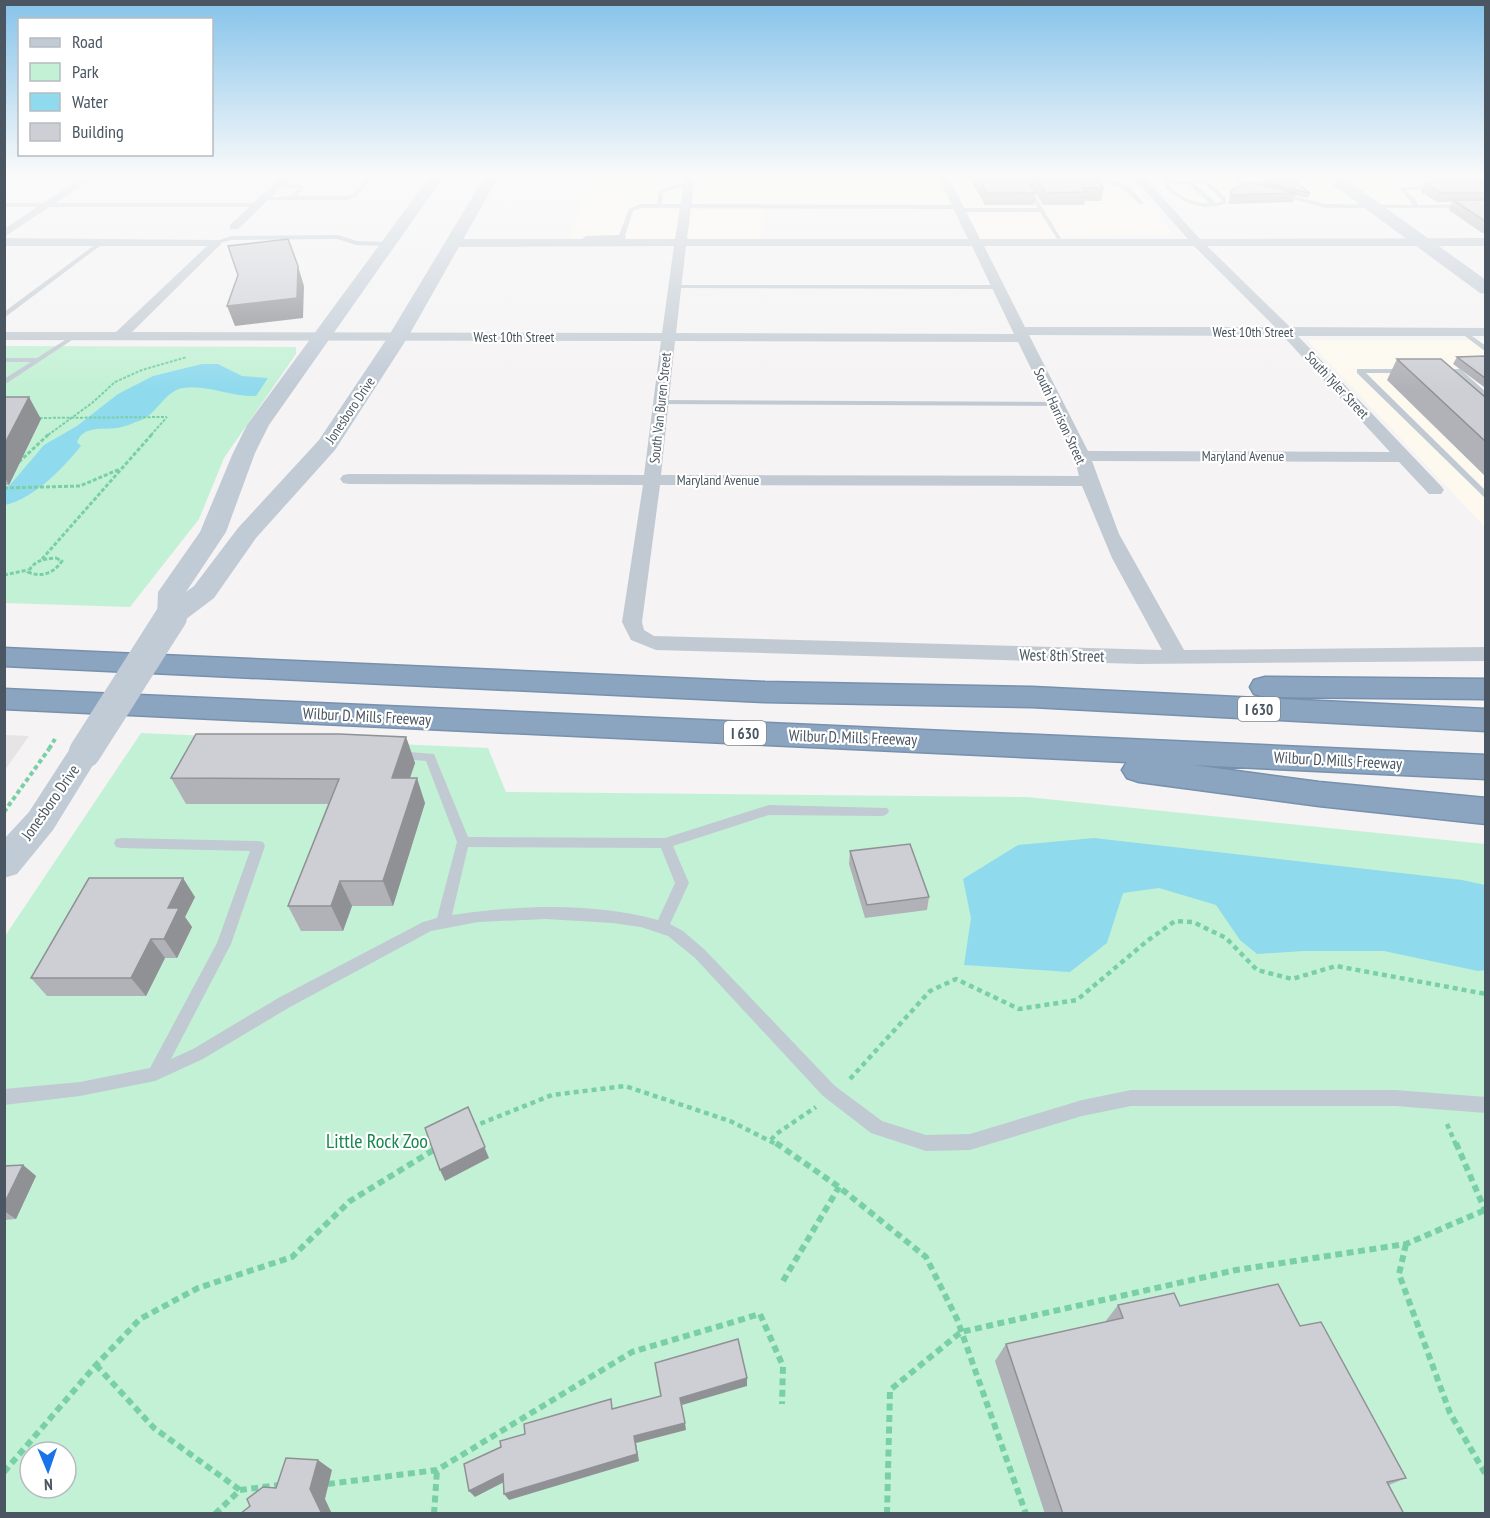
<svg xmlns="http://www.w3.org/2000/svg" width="1490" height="1518" viewBox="0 0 1490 1518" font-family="'PT Sans Narrow',sans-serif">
<rect width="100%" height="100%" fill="#f5f3f3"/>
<path fill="#fdf9ef" d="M 879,176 L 1124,176 L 1173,234 L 974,241 L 958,207 L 763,207 L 760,243 L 567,243 L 589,180 L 879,181 Z
M 1149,176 L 1485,176 L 1485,205 L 1181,207 Z
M 1307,340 L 1485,340 L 1485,527 Z"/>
<path fill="#e6e4e5" d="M 5,735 L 29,736 L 5,770 L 4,735 Z"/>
<path fill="#c3f1d5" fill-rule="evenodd" d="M 5,346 L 296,347 L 296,354 L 224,458 L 199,519 L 130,607 L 5,603 Z
M 141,733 L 488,748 L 506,792 L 1027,797 L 1485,844 L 1485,1513 L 5,1514 L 5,936 ZM 30,1452 L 66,1452 L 66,1488 L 30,1488 Z"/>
<path fill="#90daee" d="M 202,364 L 218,364 L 242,376 L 268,378 L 256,396 C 230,397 208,384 183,388 C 164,391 157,415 139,421 C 133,423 125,427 117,428 C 102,430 84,425 77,442 L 81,446 C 62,469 35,498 5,505 L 5,487 L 10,485 L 44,445 L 77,426 L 118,394 L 153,376 Z
M 1094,838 L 1462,880 L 1485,885 L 1485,970 L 1478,971 L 1384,951 L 1304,951 L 1257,954 L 1240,940 L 1216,905 L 1159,888 L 1123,893 L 1107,943 L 1070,972 L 964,965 L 971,918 L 963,879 L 1018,845 Z"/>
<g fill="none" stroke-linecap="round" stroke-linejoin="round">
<defs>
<path id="highway" d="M 4,648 L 765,682 L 1032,687 L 1486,709 L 1486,731 L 1032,707 L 765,702 L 4,666 Z
M 1265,677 L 1486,679 L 1486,699 L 1265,697 L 1254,694 L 1250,687 L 1254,680 Z
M 4,689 L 1486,755 L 1486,779 L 1193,765 L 1319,782 L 1486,798 L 1486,824 L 1319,806 L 1139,782 L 1127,778 L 1122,770 L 1127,762 L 4,709 Z"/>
</defs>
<use href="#highway" stroke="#7690ad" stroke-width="3"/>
<path stroke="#7ad0a6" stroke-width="2" stroke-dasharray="3 1.5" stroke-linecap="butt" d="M 35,418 L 167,417
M 48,435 L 92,403 L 115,382 L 142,370 L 187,357
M 151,435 L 167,417"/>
<path stroke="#7ad0a6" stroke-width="3" stroke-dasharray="4 2" stroke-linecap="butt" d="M 19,462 L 50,433
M 4,488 L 80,486 L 120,469
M 56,558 L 62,561 C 54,573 42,578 28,572 C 35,560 43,559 56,558 Z
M 42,559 L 153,433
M 4,575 L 28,570"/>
<path stroke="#7ad0a6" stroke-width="4" stroke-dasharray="4.5 3" stroke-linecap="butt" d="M 4,812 L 49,749"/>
<path stroke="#7ad0a6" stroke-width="4.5" stroke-dasharray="5 4" stroke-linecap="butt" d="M 850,1079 L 930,991 L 956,979 L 1019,1009 L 1077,1000 L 1147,941 L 1175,921 L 1193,922 L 1226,938 L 1257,970 L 1292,979 L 1336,966 L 1486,994
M 1447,1124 L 1456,1145
M 472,1127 L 552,1095 L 625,1086 L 730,1121 L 778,1145
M 771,1140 L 776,1134 L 816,1107"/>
<path stroke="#7ad0a6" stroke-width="6" stroke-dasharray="7 4.5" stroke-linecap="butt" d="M 776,1143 L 839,1187 L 926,1257 L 957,1319 L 1026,1514
M 1456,1143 L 1485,1210
M 1406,1244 L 1399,1274 L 1450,1413 L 1486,1475
M 783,1281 L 839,1187
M 96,1365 L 154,1428 L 240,1490
M 4,1472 L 96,1365 L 140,1319 L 198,1288 L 292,1257 L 350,1201 L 435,1149
M 328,1484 L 437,1470 L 632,1352 L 760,1314 L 783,1366 L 782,1404
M 215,1514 L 240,1490 L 279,1485
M 434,1514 L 437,1470
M 887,1514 L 890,1390 L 961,1332 L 1236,1270 L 1406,1244 L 1485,1210"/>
<path fill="#c1cad2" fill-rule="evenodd" d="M 369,176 L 374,176 L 357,196 L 347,200 L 265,200 L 262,198 L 291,196 L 299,188 L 276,186 L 278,183 L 305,186 L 297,196 L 346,196 L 353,194 Z
M 1013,176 L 1018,176 L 1023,185 L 1031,189 L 1063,242 L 1059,242 L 1040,212 L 960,212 L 957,210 L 960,208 L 1038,208 L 1027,191 L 1019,187 Z
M 1159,176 L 1164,176 L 1171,181 L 1197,181 L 1193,176 L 1198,176 L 1203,181 L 1209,182 L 1226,198 L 1226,203 C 1203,213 1181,202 1164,187 L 1167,183 ZM 1171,184 L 1188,184 L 1209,203 C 1193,204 1181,197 1169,186 ZM 1194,184 L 1205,184 L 1221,199 L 1221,202 L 1215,203 L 1214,200 Z
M 1231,176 L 1236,176 L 1248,186 L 1261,190 L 1258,192 L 1244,188 Z
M 1083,180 L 1113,181 L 1127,185 L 1144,203 L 1139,204 C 1115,178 1114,187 1081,183 Z
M 689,182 L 691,185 L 663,192 L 662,204 L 958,205 L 961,207 L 958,209 L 641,208 L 633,211 L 625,236 L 626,237 L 621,244 L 616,243 L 618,239 L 589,240 L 587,244 L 582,243 L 583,238 L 586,236 L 619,235 L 629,209 L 640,204 L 657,204 L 659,190 Z
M 1439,185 L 1441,188 L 1405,190 L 1416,200 L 1418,205 L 1486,204 L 1486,208 L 1326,208 L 1277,195 L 1280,193 L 1326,204 L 1413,205 L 1399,188 Z
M 4,203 L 257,203 L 260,205 L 257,207 L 4,207 Z
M 338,235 L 357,241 L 386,242 L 389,244 L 386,246 L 356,245 L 337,239 L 231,240 L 217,244 L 214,242 L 231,236 Z
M 100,241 L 105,242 L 4,318 L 4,312 Z
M 674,285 L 998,285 L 1001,287 L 998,289 L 672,288 L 672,286 Z
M 1461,331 L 1465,331 L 1486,346 L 1486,352 L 1461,333 Z
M 73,335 L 78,336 L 4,385 L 4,379 L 31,362 L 4,362 L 4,358 L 37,358 Z
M 1357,369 L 1409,369 L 1410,371 L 1406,373 L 1366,373 L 1486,491 L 1486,499 L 1357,373 Z
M 1439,369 L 1460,369 L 1486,392 L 1486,398 L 1455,373 L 1442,373 L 1438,371 Z
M 657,400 L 1055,402 L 1059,404 L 1055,406 L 660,404 L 656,402 Z
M 397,751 L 434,754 L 468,837 L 665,838 L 769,805 L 887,808 L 889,811 L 887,814 L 883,816 L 769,815 L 673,846 L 689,883 L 670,924 L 683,931 L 705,950 L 835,1086 L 882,1121 L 926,1135 L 970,1134 L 1082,1100 L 1131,1090 L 1395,1090 L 1486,1097 L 1486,1113 L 1395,1106 L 1131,1106 L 1082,1116 L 970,1150 L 926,1151 L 871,1133 L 823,1096 L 695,958 L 668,936 L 641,927 L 612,923 L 546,919 L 478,922 L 431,931 L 290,1007 L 203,1059 L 155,1081 L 80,1096 L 4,1105 L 4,1089 L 80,1082 L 150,1068 L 217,943 L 250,851 L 121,848 L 116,847 L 114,843 L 116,839 L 121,838 L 258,841 L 263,842 L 265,846 L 231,944 L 171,1059 L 193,1049 L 280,997 L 423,922 L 437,918 L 457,842 L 426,761 L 393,758 L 391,755 L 393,752 ZM 468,847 L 661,848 L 675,883 L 658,920 C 592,902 519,905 452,915 Z"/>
<path fill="#c1cad2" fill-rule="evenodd" d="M 84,176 L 96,176 L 4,237 L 4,229 Z
M 282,176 L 293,176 L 238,229 L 230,229 L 230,225 Z
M 685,176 L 695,176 L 687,239 L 968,239 L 938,176 L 948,176 L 980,239 L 1188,239 L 1132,176 L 1143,176 L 1200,239 L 1486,238 L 1486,246 L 1207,246 L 1290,327 L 1486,328 L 1486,336 L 1298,336 L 1441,486 L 1444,490 L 1441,494 L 1429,494 L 1399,462 L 1092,461 L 1119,534 L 1184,650 L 1486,647 L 1486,661 L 1140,664 L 656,650 L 631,640 L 622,622 L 643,485 L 349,484 L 343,483 L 340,479 L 343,475 L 349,474 L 644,475 L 661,341 L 4,340 L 4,332 L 116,332 L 207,246 L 4,246 L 4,238 L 221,240 L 221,244 L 132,332 L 662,333 L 674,246 L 452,247 L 446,243 L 452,239 L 675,239 ZM 686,246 L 972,246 L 1014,334 L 676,333 ZM 984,246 L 1194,246 L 1275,327 L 1025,327 ZM 1029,335 L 1283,336 L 1390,452 L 1088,451 ZM 675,341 L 1018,342 L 1074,456 L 1079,476 L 661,475 ZM 660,485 L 1082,486 L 1112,558 L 1162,650 L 654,636 L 644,630 L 642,622 Z"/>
<path fill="#c1cbd6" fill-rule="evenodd" d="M 430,176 L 444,176 L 269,425 L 255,453 L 226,532 L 186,592 L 194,586 L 238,528 L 319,440 L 388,337 L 485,176 L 499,176 L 408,337 L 335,450 L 256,538 L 214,598 L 181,623 L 171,626 L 161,623 L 157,617 L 158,592 L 200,532 L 233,453 L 247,425 Z
M 1321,176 L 1486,176 L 1486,180 L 1347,180 L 1486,280 L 1486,294 L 1480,293 Z
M 85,740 L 97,744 L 101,752 L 53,830 L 17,874 L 4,878 L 4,839 L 29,812 L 73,744 Z"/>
<use href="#highway" fill="#8ba5c1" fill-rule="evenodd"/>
<path stroke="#7ad0a6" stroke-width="4" stroke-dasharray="4.5 3" stroke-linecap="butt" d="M 49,749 L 55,739"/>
<path stroke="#c1cbd6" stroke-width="32" d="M 85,752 L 171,617"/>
</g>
<path fill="#b0b2b7" d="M 969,176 L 1020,176 L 1021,177 L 1021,176 L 1094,176 L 1104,188 L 1101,201 L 1085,201 L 1084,205 L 1043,205 L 1036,193 L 1034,205 L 985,205 Z
M 1262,182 L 1310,193 L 1308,198 L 1295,195 L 1293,202 L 1228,204 L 1231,190 L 1261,185 Z
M 1425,182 L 1485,182 L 1485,233 L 1482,233 L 1449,210 L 1452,202 L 1437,202 L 1421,192 Z
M 1485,356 L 1485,387 L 1484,387 L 1453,364 L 1457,357 Z
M 1397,359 L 1485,397 L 1485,476 L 1387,380 Z
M 4,397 L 41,419 L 9,485 L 4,485 Z
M 406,737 L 415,763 L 410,778 L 425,803 L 393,906 L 352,906 L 343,931 L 301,931 L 288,906 L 328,804 L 186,804 L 171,778 Z
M 850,851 L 929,897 L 927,910 L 865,918 L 849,864 Z
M 195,897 L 185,917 L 192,927 L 177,958 L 165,958 L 146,996 L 47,996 L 31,978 Z
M 23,1165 L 36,1176 L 16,1219 L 4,1220 L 4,1166 Z
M 1118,1305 L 1180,1306 L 1300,1326 L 1406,1478 L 1389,1485 L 1404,1514 L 1045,1514 L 995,1361 L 1006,1344 L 1105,1322 Z"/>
<path fill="#909195" d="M 298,266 L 304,286 L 303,318 L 235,326 L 227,306 Z
M 29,397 L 41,419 L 9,485 L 4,476 L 4,445 Z
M 406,737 L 415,763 L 401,804 L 392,778 Z
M 417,778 L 425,803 L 393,906 L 383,881 Z
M 183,878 L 195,897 L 185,917 L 192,927 L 177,958 L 164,939 L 168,908 Z
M 340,881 L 352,906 L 343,931 L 331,906 Z
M 151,939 L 165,958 L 146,996 L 131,978 Z
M 468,1107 L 489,1158 L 445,1181 L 440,1170 Z
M 23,1165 L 36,1176 L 16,1219 L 4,1211 L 4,1204 Z
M 747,1378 L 747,1386 L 682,1405 L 680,1398 Z
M 685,1423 L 686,1430 L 636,1443 L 639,1461 L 509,1500 L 504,1494 L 634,1436 Z
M 318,1460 L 332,1470 L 325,1499 L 332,1514 L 322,1514 L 310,1489 Z
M 503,1474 L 508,1480 L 475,1497 L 469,1491 Z"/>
<path fill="#cdcfd5" stroke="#909195" stroke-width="1.5" d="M 977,176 L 1020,176 L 1028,180 L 1036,193 L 987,193 Z
M 1035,176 L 1094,176 L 1104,188 L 1083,188 L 1086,192 L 1046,193 Z
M 1276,176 L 1287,176 L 1310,193 L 1262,182 Z
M 1251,182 L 1296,193 L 1231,195 L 1231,190 Z
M 1425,182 L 1485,182 L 1485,193 L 1441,193 Z
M 1453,200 L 1485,200 L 1485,221 Z
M 288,239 L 298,266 L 297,298 L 227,306 L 238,275 L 228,246 Z
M 1485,356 L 1485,378 L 1457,357 Z
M 1397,359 L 1441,359 L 1485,397 L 1485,441 Z
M 4,397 L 29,397 L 4,445 Z
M 196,734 L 339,734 L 406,737 L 392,778 L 417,778 L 383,881 L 340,881 L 331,906 L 288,906 L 339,779 L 171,778 Z
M 910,844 L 929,897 L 867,905 L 850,851 Z
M 89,878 L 183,878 L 168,908 L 179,908 L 164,939 L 151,939 L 131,978 L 31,978 Z
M 468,1107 L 485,1147 L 440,1170 L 425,1128 Z
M 23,1165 L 4,1204 L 4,1166 Z
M 1278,1284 L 1300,1326 L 1321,1322 L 1406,1478 L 1387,1482 L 1404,1514 L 1063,1514 L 1006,1344 L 1123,1318 L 1118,1305 L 1174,1293 L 1180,1306 Z
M 738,1339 L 747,1378 L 680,1398 L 685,1423 L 634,1436 L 637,1454 L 504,1494 L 503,1474 L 469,1491 L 464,1464 L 501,1447 L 500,1441 L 525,1434 L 524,1424 L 611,1399 L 612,1409 L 661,1396 L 655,1363 Z
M 286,1458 L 318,1460 L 310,1489 L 322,1514 L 240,1514 L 250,1506 L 247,1499 L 263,1487 L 276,1488 Z"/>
<linearGradient id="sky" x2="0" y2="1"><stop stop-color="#85c3ea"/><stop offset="0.45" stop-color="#fafafa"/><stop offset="1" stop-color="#fafafa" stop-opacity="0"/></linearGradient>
<rect width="1490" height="389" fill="url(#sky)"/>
<g text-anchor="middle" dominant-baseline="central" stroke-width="4.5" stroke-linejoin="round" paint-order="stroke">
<g font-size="14" fill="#4a5661" stroke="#fff">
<text x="1253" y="332">West 10th Street</text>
<text x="514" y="337">West 10th Street</text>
<text transform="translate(1337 385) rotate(47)">South Tyler Street</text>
<text transform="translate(660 408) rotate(-84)">South Van Buren Street</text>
<text transform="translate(350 410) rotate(-56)">Jonesboro Drive</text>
<text transform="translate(1060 416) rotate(65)">South Harrison Street</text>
<text x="1243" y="456">Maryland Avenue</text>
<text x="718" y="480">Maryland Avenue</text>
</g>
<g fill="#fff" stroke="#808990" stroke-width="1.5">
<rect x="1238" y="697" width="42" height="24" rx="4.5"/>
<rect x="724" y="721" width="42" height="24" rx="4.5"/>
</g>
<g font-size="15" font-weight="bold" fill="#4a5661">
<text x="1259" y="709">I 630</text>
<text x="745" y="733">I 630</text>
</g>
<g font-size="16" fill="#4a5661" stroke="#fff">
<text transform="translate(1062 655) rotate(1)">West 8th Street</text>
<text transform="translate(367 716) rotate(3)">Wilbur D. Mills Freeway</text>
<text transform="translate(853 737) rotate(2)">Wilbur D. Mills Freeway</text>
<text transform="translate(1338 760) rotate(3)">Wilbur D. Mills Freeway</text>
<text transform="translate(50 802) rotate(-55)">Jonesboro Drive</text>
</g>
<g font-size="20" fill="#17864f" stroke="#fff">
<text x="377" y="1141">Little Rock Zoo</text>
</g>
</g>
<rect width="1490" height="1518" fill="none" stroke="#4a5661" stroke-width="12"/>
<rect x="18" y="18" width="195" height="138" fill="#ffffff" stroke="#b7bbc0" stroke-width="1.5"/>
<rect x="30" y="38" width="30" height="9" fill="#c1cbd6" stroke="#b7bbc0" stroke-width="1.5"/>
<text x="72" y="48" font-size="18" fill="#4a5661">Road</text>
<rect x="30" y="63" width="30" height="18" fill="#c3f1d5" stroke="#b7bbc0" stroke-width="1.5"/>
<text x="72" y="78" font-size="18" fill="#4a5661">Park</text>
<rect x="30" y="93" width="30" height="18" fill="#90daee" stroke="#b7bbc0" stroke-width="1.5"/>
<text x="72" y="108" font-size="18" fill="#4a5661">Water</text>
<rect x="30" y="123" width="30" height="18" fill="#cdcfd5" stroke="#b7bbc0" stroke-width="1.5"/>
<text x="72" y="138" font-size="18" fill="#4a5661">Building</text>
<g transform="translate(48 1470) rotate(178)"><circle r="28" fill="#ffffff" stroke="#b7bbc0" stroke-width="1.5"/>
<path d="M0-4.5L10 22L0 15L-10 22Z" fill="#1a73e8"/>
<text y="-9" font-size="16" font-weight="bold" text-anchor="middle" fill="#4a5661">N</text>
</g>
</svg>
